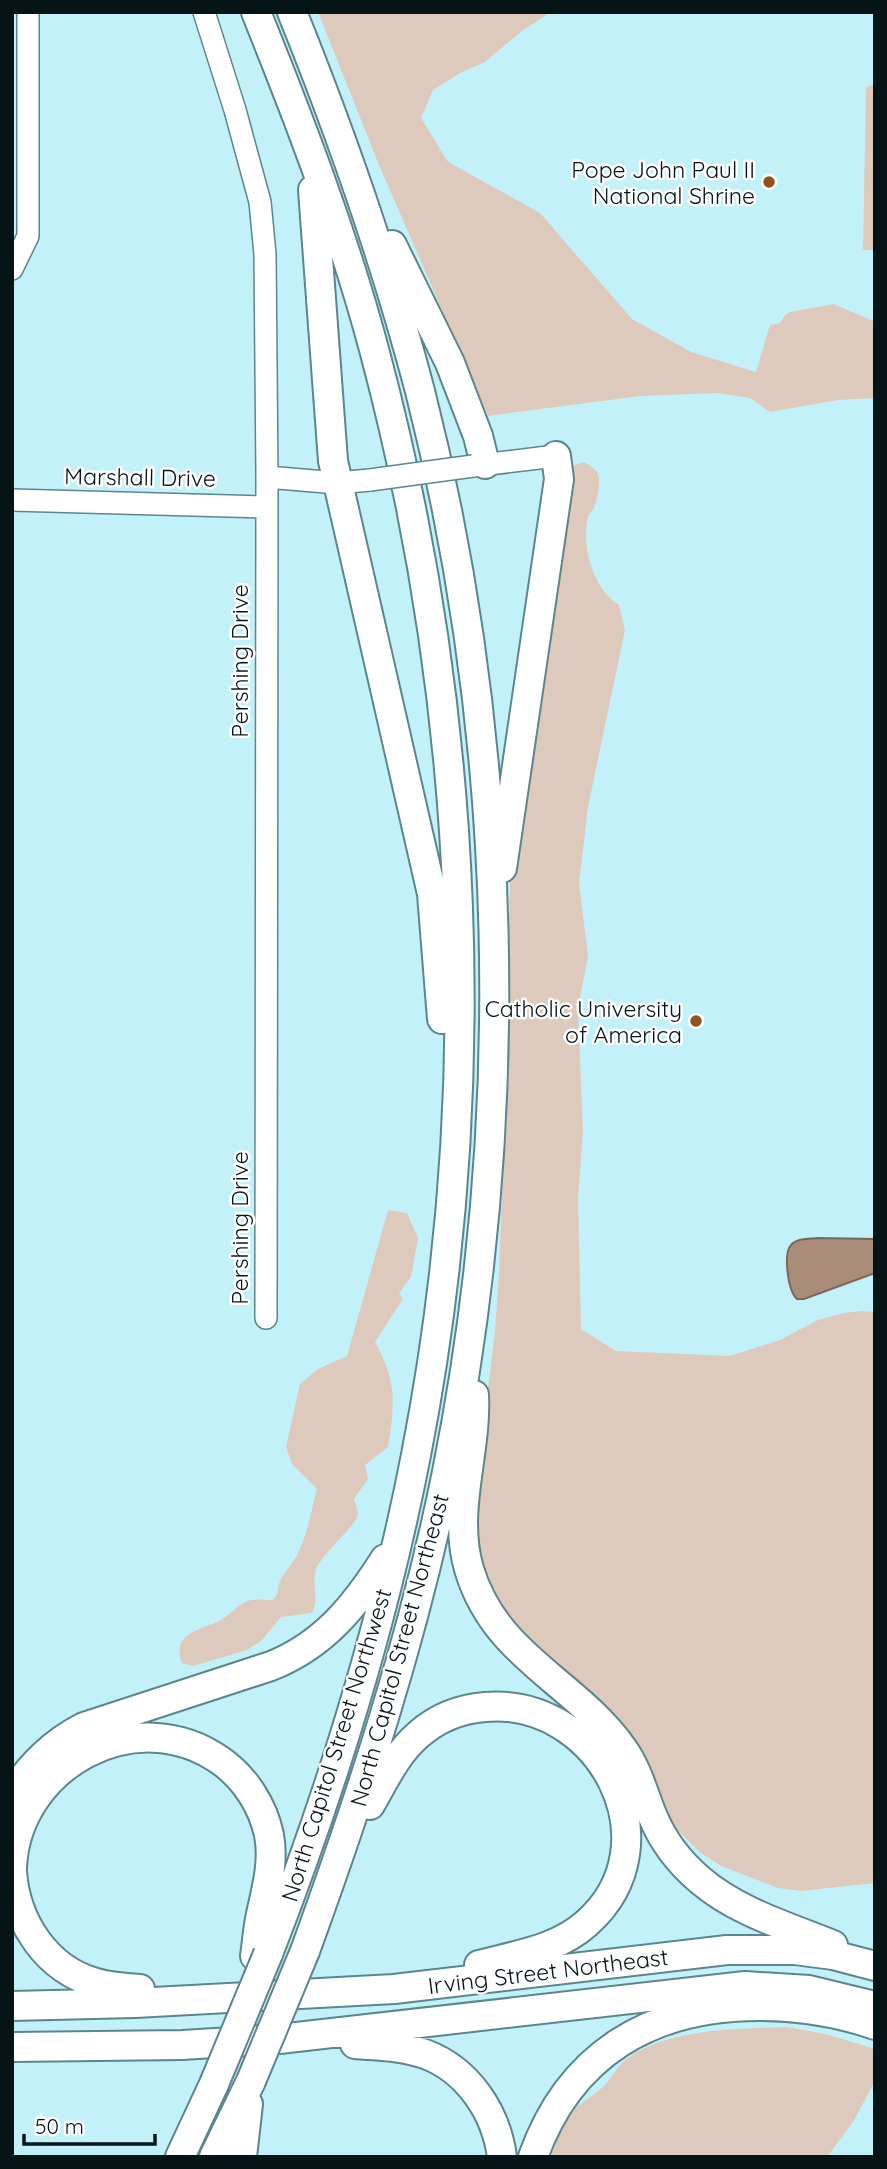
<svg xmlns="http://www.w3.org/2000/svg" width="887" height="2169" viewBox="0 0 887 2169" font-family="Quicksand,sans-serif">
<rect width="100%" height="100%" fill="#c3f1fa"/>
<path fill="#decabc" d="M 318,12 L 551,12 L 522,31 L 485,62 L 460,73 L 433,90 L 421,118 L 448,162 L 540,213 L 632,319 L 691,352 L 756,372 L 770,325 L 780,323 L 785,315 L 790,312 L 834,304 L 875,322 L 875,398 L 838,400 L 770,412 L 750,398 L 718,393 L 640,396 L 488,416 L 379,165 Z
M 875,85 L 875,250 L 863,250 L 866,87 Z
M 584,462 C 589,465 598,470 599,477 C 600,483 597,502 594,508 C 591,513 589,512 588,517 C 581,547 593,589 619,605 L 625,630 L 588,807 L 579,883 L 588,956 L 578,1008 L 583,1131 L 578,1197 L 581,1329 L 616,1351 L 730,1356 L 780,1340 L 818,1320 L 844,1313 L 862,1311 L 875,1312 L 875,1883 L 801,1891 L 778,1888 L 721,1866 L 701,1853 L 664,1817 L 512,1630 L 472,1551 L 483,1429 L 495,1331 L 499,1274 L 506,1082 L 510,883 L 516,821 L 571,466 Z
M 388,1210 L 407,1213 L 418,1238 L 411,1277 L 399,1293 L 403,1299 L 375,1342 C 397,1381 395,1404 388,1447 L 365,1465 L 368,1479 L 354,1499 L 358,1513 L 357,1518 C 348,1533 320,1556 316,1570 C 311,1585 320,1599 312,1613 L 281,1617 L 261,1641 L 247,1650 L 193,1666 L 182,1663 C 171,1634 199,1630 219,1621 C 230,1616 239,1602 251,1600 C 257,1599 266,1600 273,1600 C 279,1594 277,1589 280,1581 C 285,1571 294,1562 298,1553 C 308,1533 311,1511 317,1489 L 292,1464 L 286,1447 L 300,1384 L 318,1369 L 347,1356 Z
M 786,2027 L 826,2034 L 875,2049 L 875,2081 L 853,2122 L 827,2157 L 551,2157 C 557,2141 563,2122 575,2109 C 584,2100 596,2094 605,2085 C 611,2079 615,2070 621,2064 C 659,2028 737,2029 786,2027 Z"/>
<path fill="#aa8d78" stroke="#78695b" stroke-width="2" d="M 818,1238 L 875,1239 L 875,1273 L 804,1299 L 797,1299 C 788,1291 783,1254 791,1245 C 797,1238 809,1239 818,1238 Z"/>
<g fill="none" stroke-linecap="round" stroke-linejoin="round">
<defs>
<path id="minor" d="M 204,12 L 235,110 L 260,202 L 265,254 L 267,477 L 266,1318
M 12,269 L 28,236 L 28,12
M 473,466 L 556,456
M 267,477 L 337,483 L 370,480
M 12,500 L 266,507"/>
<path id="major" d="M 256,12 C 301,124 344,236 375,353 C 470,711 487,1091 416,1455 C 383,1625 331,1792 268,1954
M 292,12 C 342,136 386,262 420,391 C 509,742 518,1117 447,1472 C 414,1636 362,1794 305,1951
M 313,190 L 333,461 L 432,894 L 442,1019
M 392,245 L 450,363 L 478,436 L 485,464
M 502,868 L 559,479 L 556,456
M 474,1395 C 477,1453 452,1511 469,1569 C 495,1657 575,1681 623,1749 C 638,1770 643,1793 653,1817 C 663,1841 680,1863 700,1880 C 737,1912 789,1927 833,1945
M 12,1793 C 32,1764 53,1743 84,1727 L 271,1666 C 324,1645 355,1606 385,1559
M 370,1805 C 384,1781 396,1754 418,1735 C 436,1719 460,1709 485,1707 C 599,1697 677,1843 587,1923 C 557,1950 516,1955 479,1965
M 12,1868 C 16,1766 136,1700 221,1761 C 245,1778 263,1806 269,1835 C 274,1862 267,1887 261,1914 C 258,1927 257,1942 255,1956
M 12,1872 C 16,1922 46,1969 96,1983 C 110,1987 125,1988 140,1989
M 12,2006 L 135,2003 L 394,1989 L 727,1950 L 795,1950 L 833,1955 L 875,1966
M 355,2044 C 379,2046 402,2046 425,2054 C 468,2070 496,2112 502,2157
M 12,2047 L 182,2045 L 279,2039 L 745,1986 L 809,1990 L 875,2006
M 180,2157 L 214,2084
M 214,2157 L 251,2081
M 242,2157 L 248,2104
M 533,2157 C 570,2053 652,2006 759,2006 C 798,2006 838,2012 875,2025"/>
</defs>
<use href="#minor" stroke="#5b868e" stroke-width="24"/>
<use href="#major" stroke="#5b868e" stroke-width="32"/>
<use href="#minor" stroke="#fff" stroke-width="21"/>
<use href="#major" stroke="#fff" stroke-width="28"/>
<defs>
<path id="minor-bridge" d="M 370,480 L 473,466"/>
<path id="major-bridge" d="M 251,2081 L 305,1951
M 214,2084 L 268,1954"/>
</defs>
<use href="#minor-bridge" stroke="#5b868e" stroke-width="24" stroke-linecap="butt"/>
<use href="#major-bridge" stroke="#5b868e" stroke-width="32" stroke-linecap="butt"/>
<use href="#minor-bridge" stroke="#fff" stroke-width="21"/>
<use href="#major-bridge" stroke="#fff" stroke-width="28"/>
</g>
<g fill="#92521b" stroke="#fff" stroke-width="2.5">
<circle cx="769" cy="182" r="7"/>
<circle cx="696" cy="1021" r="7"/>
</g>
<g text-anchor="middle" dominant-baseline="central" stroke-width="5" stroke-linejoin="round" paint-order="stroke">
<g font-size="23" fill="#041417" stroke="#fff" text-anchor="end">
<text x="755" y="169">Pope John Paul II<tspan x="755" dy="26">National Shrine</tspan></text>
<text x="682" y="1008">Catholic University<tspan x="682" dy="26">of America</tspan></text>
</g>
<g font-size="23" fill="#041417" stroke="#fff">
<text transform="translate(140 477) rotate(1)">Marshall Drive</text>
<text transform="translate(239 661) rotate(-90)">Pershing Drive</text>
<text transform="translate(239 1228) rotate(-90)">Pershing Drive</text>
<text transform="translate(399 1650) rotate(-75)">North Capitol Street Northeast</text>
<text transform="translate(336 1745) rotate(-73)">North Capitol Street Northwest</text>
<text transform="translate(548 1971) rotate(-7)">Irving Street Northeast</text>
</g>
</g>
<rect width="887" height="2169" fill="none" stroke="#041417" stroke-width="28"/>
<path d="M24 2134v10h131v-10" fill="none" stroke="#041417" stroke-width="3.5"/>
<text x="35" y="2134" font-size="21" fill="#041417" stroke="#ffffff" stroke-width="5" paint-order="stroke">50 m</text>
</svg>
